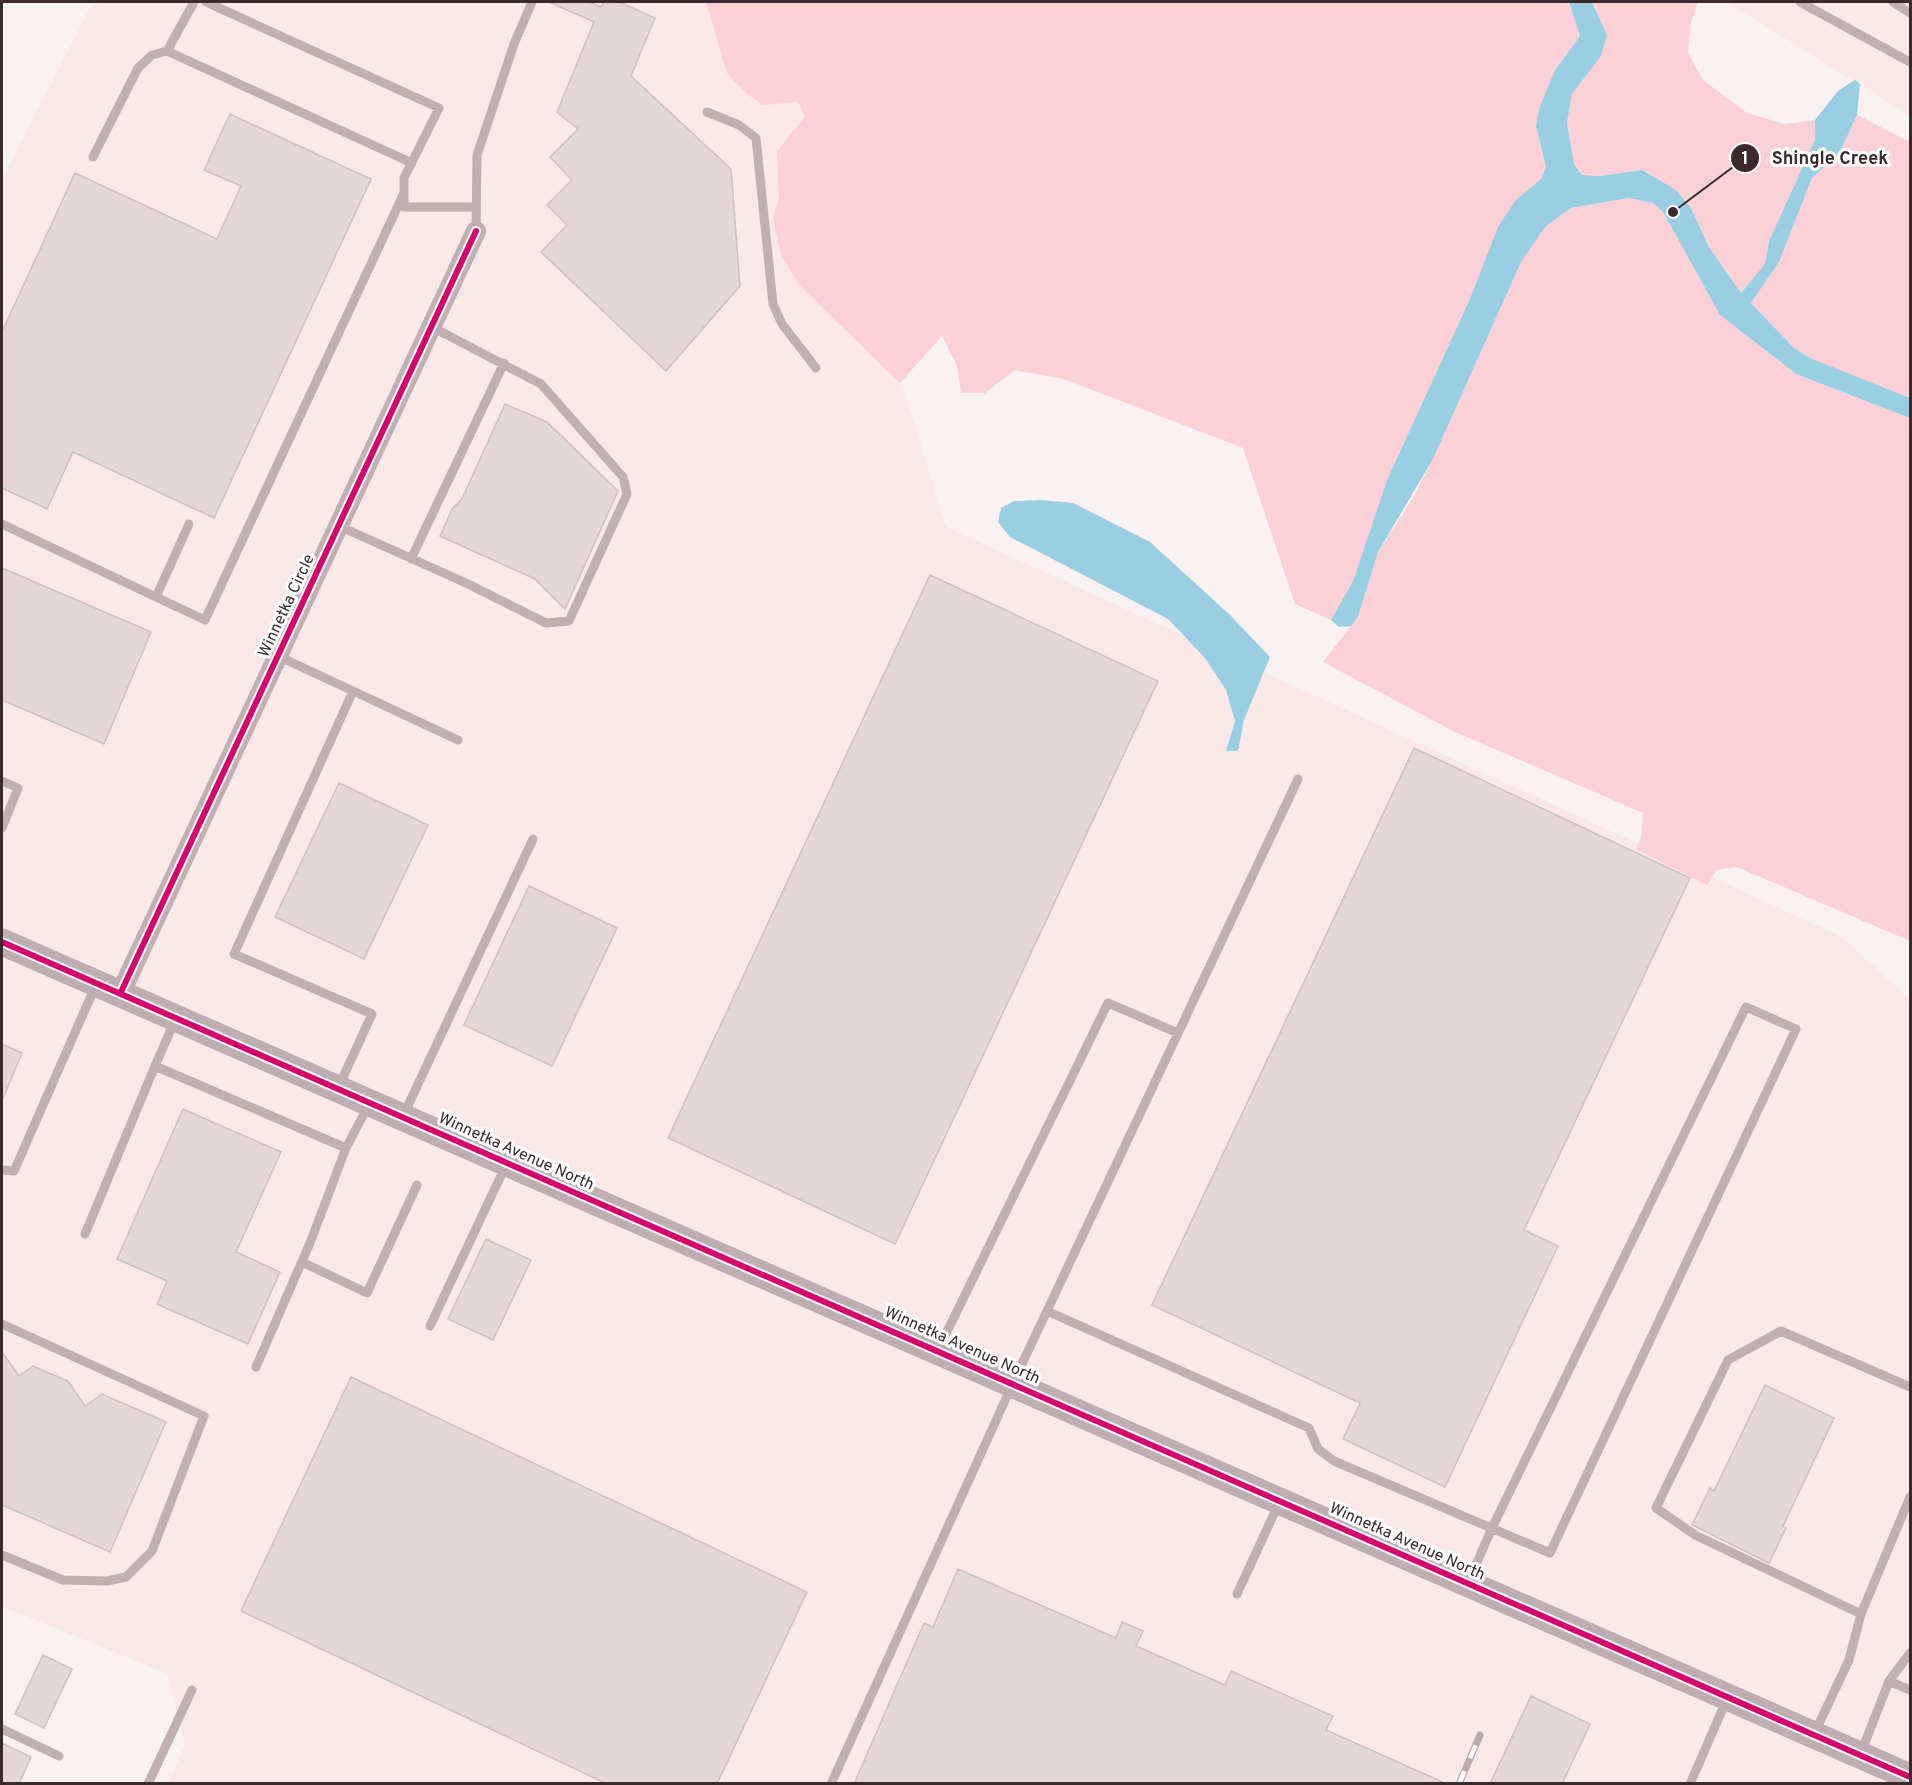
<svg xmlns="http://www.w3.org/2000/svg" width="1912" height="1785" viewBox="0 0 1912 1785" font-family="Overpass,sans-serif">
<rect width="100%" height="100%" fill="#faf1f2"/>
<path fill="#fce7e9" d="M 93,2 L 785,2 L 946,527 L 1840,936 L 1910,999 L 1910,1783 L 168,1783 L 185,1745 L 168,1674 L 2,1606 L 2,181 Z
M 1727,2 L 1910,2 L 1910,116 Z"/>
<path fill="#fbd0d7" d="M 706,2 L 1569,2 L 1580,36 L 1555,70 L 1536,126 L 1546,168 L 1541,179 L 1516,200 L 1483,266 L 1469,301 L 1387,480 L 1353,581 L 1331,620 L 1295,604 L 1243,448 L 1064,379 L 1015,370 L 985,393 L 961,393 L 957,366 L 942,336 L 900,383 L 799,285 L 781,255 L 773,217 L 779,198 L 777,151 L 805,117 L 798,102 L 763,105 L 747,94 L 727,73 Z
M 1592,2 L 1698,2 L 1691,22 L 1688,53 L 1703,80 L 1747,113 L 1785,124 L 1815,120 L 1815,140 L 1769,241 L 1765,264 L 1741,293 L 1709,247 L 1691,208 L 1676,190 L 1642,170 L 1600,176 L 1582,175 L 1574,164 L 1567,123 L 1572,94 L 1586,75 L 1596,7 Z
M 1857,115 L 1910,142 L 1910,398 L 1810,358 L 1794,348 L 1751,303 L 1779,262 L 1812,178 L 1839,154 Z
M 1629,198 L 1653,203 L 1663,212 L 1720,315 L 1796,374 L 1910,418 L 1910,941 L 1737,867 L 1717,870 L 1707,885 L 1636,849 L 1641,838 L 1643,813 L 1453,731 L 1323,662 L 1358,617 L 1378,552 L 1413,498 L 1433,459 L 1521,262 L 1546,226 L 1571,208 Z"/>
<path fill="#9acfe3" d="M 1569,2 L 1592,2 L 1607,35 L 1601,56 L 1572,94 L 1567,123 L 1574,164 L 1582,175 L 1600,176 L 1642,170 L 1676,190 L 1691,208 L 1709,247 L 1741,293 L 1765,264 L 1769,241 L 1815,140 L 1815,120 L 1838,91 L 1855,80 L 1860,84 L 1857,115 L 1839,154 L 1812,178 L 1779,262 L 1751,303 L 1794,348 L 1810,358 L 1910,398 L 1910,418 L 1796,374 L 1720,315 L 1663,212 L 1653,203 L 1629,198 L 1571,208 L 1546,226 L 1521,262 L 1433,459 L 1378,552 L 1358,617 L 1351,626 L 1339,627 L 1331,620 L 1353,581 L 1387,480 L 1469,301 L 1499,225 L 1516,200 L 1541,179 L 1546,167 L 1536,126 L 1539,109 L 1555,70 L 1580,36 Z
M 1042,500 L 1073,503 L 1150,542 L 1230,615 L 1270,657 L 1244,720 L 1238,751 L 1226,751 L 1235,721 L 1226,690 L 1205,658 L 1168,619 L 1010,537 L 998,522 L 1001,508 L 1014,501 Z"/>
<path fill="#e4d7d9" stroke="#cdc2c3" stroke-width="1.5" d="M 549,2 L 589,2 L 601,7 L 604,2 L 619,2 L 655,18 L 631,76 L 731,169 L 740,286 L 666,371 L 541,252 L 567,225 L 547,205 L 572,180 L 550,157 L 578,129 L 557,112 L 594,22 Z
M 230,114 L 371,179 L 214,518 L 73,452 L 47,509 L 2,488 L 2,332 L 75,173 L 217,239 L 241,186 L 204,170 Z
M 505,404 L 547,422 L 618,491 L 565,609 L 535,579 L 440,536 L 452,509 L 462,499 Z
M 2,568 L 151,632 L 104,744 L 2,700 Z
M 930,575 L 1158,681 L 895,1244 L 668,1138 Z
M 1414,748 L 1690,878 L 1524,1230 L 1558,1246 L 1445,1487 L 1343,1439 L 1360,1403 L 1152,1305 Z
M 339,783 L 428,825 L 364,959 L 275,917 Z
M 529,886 L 617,928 L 552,1066 L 464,1025 Z
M 2,1044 L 22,1053 L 2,1101 Z
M 183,1109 L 281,1152 L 236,1252 L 280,1272 L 248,1344 L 157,1304 L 167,1281 L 117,1259 Z
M 486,1239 L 531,1260 L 493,1340 L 448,1319 Z
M 2,1352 L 19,1376 L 33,1366 L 68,1381 L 85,1406 L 102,1394 L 166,1422 L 110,1552 L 2,1505 Z
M 351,1377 L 807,1592 L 717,1784 L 607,1784 L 241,1611 Z
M 1765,1385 L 1834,1418 L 1783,1526 L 1786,1528 L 1769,1563 L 1692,1525 L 1710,1488 L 1714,1491 Z
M 958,1569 L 1116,1638 L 1122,1622 L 1143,1631 L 1136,1646 L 1225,1685 L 1231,1671 L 1333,1716 L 1326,1730 L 1447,1784 L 854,1784 L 924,1623 L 933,1627 Z
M 43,1655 L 72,1669 L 44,1728 L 15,1714 Z
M 1531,1696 L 1590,1724 L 1562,1784 L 1490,1784 Z
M 2,1743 L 31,1757 L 19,1784 L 2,1784 Z"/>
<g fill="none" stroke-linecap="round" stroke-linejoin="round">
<path stroke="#c0b0b2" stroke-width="9" d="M 194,2 L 167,51 L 412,163
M 206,2 L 439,108 L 404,178 L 404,207 L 476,207
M 1800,2 L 1910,62
M 1893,2 L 1910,13
M 707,112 L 739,125 L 756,138 L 773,304 L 782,324 L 816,368
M 93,157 L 138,68 L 152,55 L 167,51
M 476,231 L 477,155 L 514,44 L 532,2
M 2,524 L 156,597
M 189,524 L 156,597 L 205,620 L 404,193
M 339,526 L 466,583 L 546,623 L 569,621 L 627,494 L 623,477 L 541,384 L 432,327
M 411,559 L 504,363
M 278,656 L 458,740
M 2,781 L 18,788 L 2,828
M 175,1020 L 155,1066 L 346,1148 L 369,1104
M 339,1086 L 372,1014 L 234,954 L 353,691
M 404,1114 L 533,839
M 2,1170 L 14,1171 L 95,987
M 85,1234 L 155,1066
M 302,1262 L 367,1293 L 417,1185
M 1047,1311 L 1309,1428 L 1318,1449 L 1334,1461 L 1550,1553 L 1796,1029 L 1746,1007 L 1491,1530 L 1469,1581
M 2,1324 L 204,1416 L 152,1551 L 126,1577 L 107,1581 L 63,1580 L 2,1555
M 430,1326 L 506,1165
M 938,1350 L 1108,1003 L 1178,1033
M 256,1367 L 310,1243 L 346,1148
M 1237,1594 L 1279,1503
M 1861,1614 L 1695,1535 L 1656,1508 L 1728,1360 L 1781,1331 L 1910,1387
M 1889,1681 L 1910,1690
M 2,1729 L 59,1756
M 1815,1732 L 1849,1660 L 1861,1614 L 1910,1497
M 1861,1753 L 1889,1681 L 1910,1653
M 148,1784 L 192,1690
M 831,1784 L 1013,1383 L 1298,779
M 1690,1784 L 1727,1699"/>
<path stroke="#c0b0b2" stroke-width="20" d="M 121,992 L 476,231"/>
<path stroke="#beaeb1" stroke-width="27" d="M 2,942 L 1910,1777"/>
<defs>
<path id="rail" d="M 1459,1784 L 1480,1735"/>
</defs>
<use href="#rail" stroke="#b8abad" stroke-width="7"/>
<use href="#rail" stroke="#fff" stroke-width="4.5" stroke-dasharray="14" stroke-linecap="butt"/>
<defs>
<path id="cycleway" d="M 2,942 L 1910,1777
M 121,992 L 476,231"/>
</defs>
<use href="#cycleway" stroke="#fff" stroke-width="10"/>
<use href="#cycleway" stroke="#d6006c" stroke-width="6"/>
</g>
<g text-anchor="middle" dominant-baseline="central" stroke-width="6" stroke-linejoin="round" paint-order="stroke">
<g font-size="16" fill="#3a2a2d" stroke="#fff">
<text transform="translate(287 606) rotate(-65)">Winnetka Circle</text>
<text transform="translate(516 1152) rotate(24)">Winnetka Avenue North</text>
<text transform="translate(962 1346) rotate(24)">Winnetka Avenue North</text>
<text transform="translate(1407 1542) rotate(24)">Winnetka Avenue North</text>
</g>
</g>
<path fill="none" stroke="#3a2a2d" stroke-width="2" d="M1673 212L1745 158"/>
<g fill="#3a2a2d" stroke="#fff" stroke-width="2">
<circle cx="1673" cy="212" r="6"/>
<circle cx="1745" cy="158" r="15"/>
</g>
<g font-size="18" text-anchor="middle" font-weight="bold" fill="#fff">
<text x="1745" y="164">1</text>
</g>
<g font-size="18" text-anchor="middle" font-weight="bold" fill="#3a2a2d" stroke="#fff" stroke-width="6" stroke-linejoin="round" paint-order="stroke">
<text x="1830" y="164">Shingle Creek</text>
</g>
<rect width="1912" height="1785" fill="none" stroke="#3a2a2d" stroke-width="6"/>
</svg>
